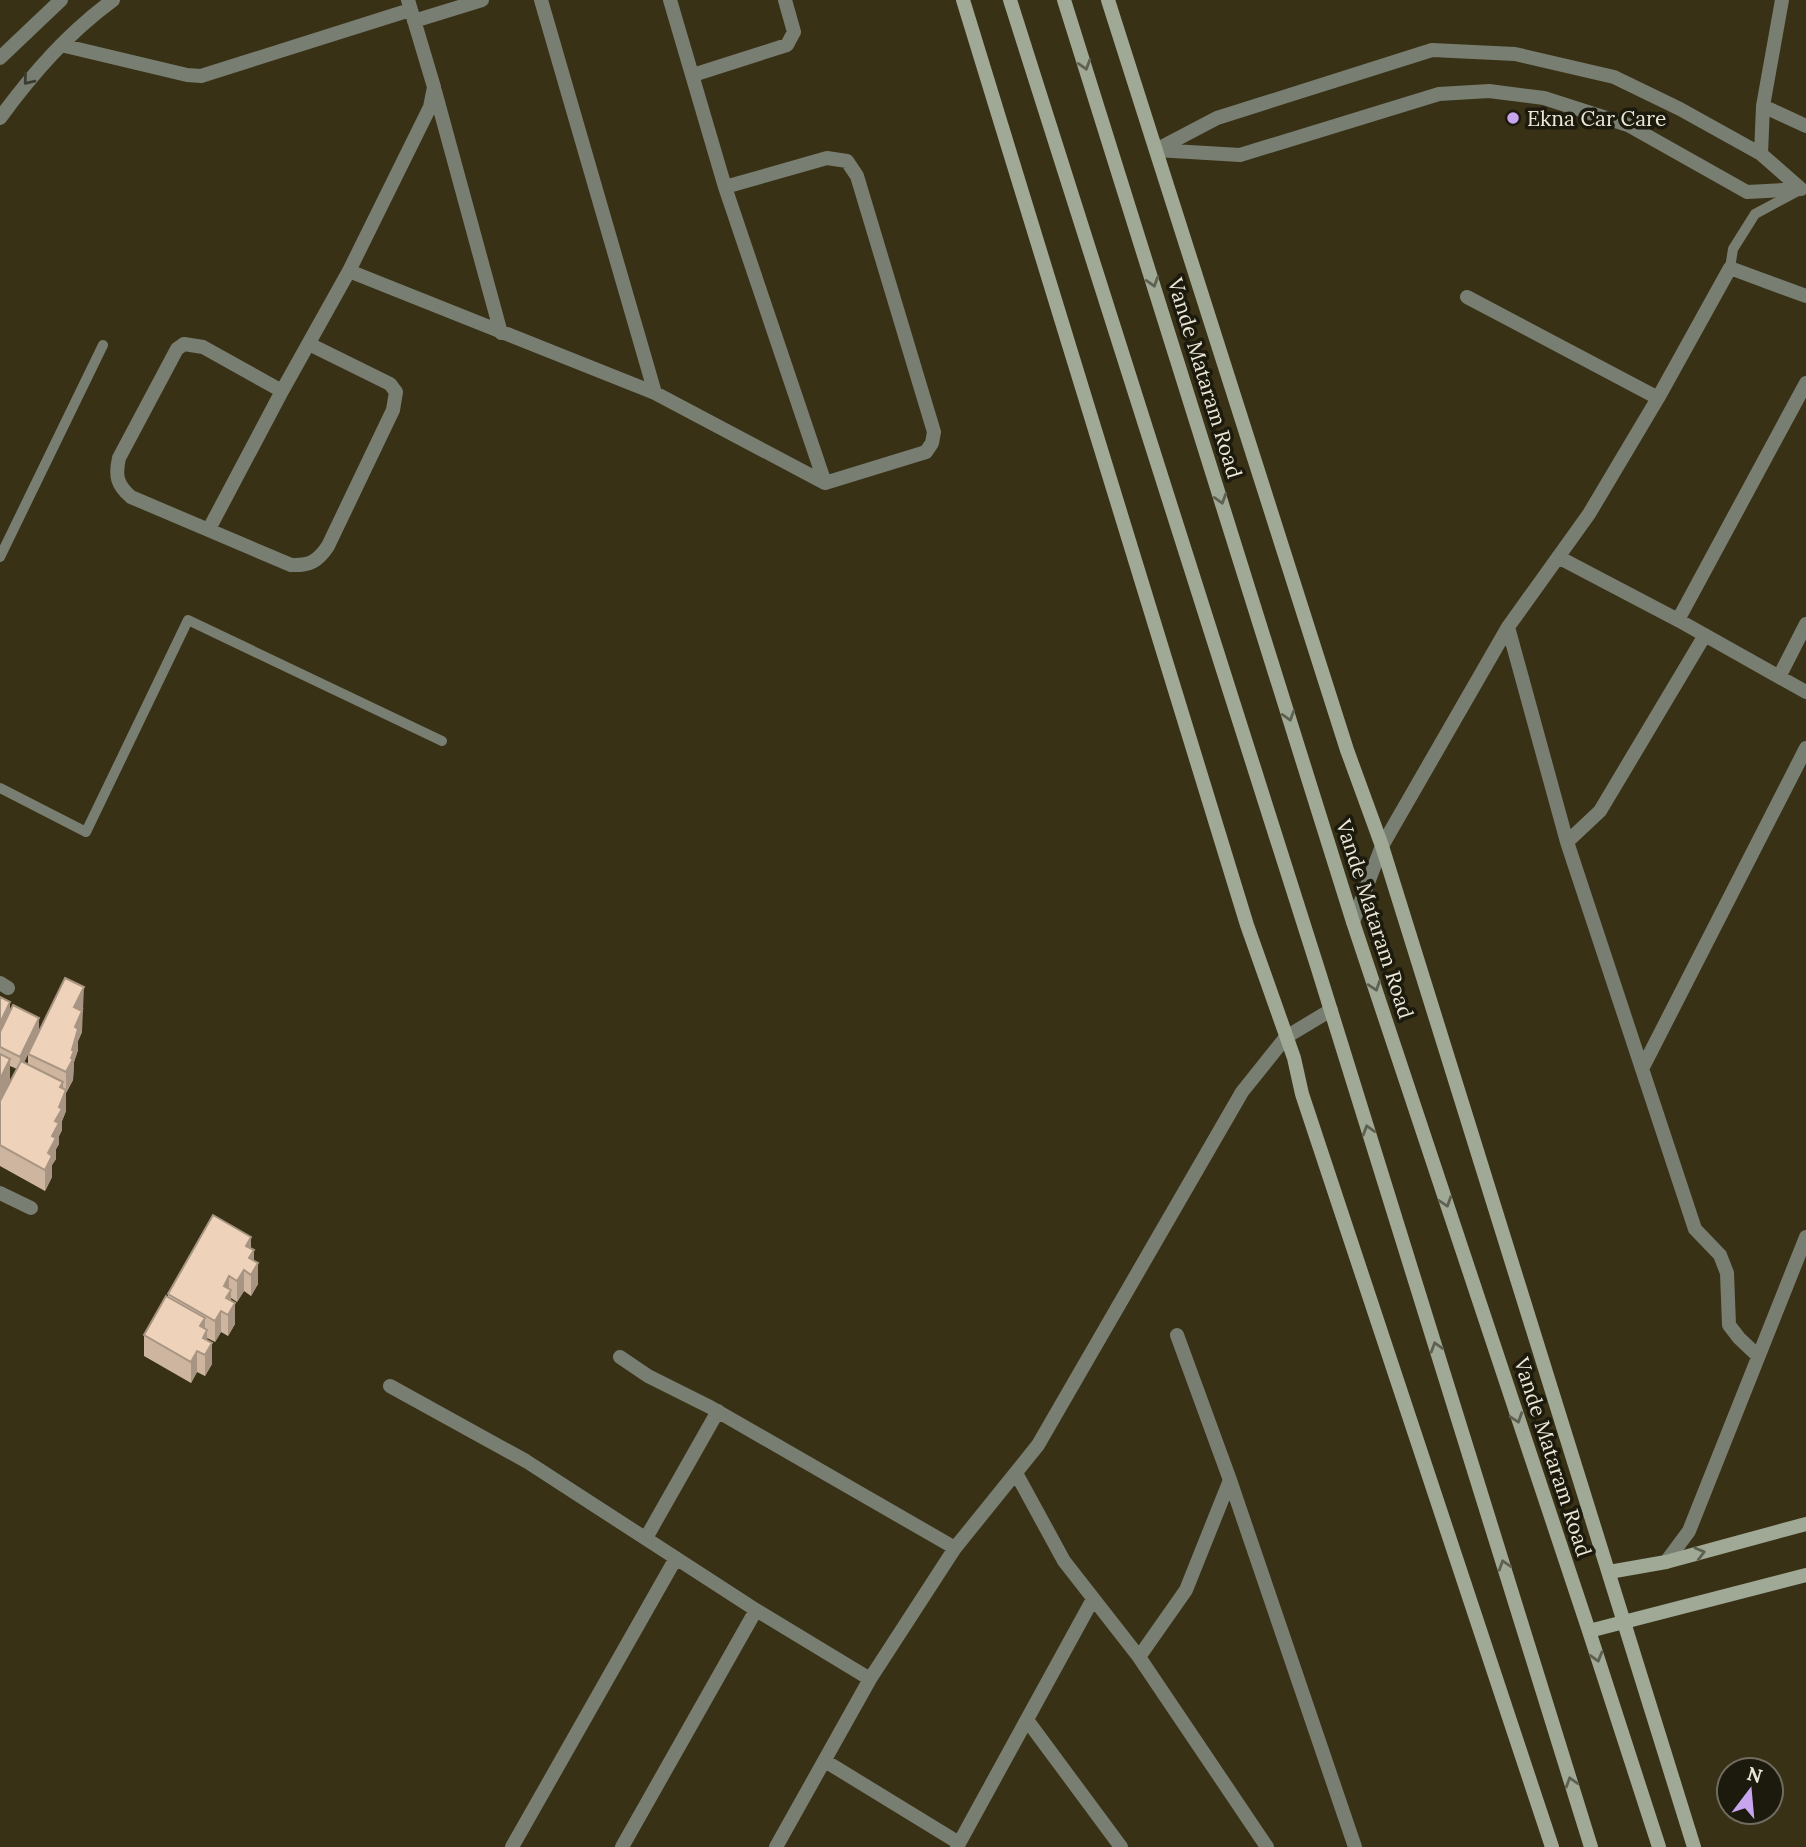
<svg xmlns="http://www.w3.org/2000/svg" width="1806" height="1847" viewBox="0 0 1806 1847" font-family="Lora,serif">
<rect width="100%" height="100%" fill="#383115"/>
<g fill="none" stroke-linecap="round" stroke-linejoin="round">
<path stroke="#787e71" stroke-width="10" d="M 1730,268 L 1733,249 L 1755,214 L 1796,192
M 0,557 L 103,345
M 0,788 L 86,832 L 188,620 L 442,741"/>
<path stroke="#787e71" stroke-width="14" d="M 541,0 L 655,393
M 670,0 L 725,187 L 825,483
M 414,21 L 482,0
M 61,45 L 187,75 L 201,76 L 410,10
M 1432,50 L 1515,54 L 1614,77 L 1680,109 L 1761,154 L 1801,189 L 1747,192 L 1628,125 L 1544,98 L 1489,91 L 1439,94 L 1240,155 L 1156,150 L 1217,118 Z
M 0,58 L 61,0
M 693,75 L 787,45 L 794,32 L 785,0
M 435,91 L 501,333
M 1763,106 L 1806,126
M 0,118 C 33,73 68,33 113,0
M 1761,154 L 1763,106 L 1782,0
M 349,271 L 655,393 L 825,483 L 926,452 L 932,443 L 934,432 L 857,176 L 847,161 L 827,158 L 725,187
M 1467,297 L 1658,398
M 282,391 L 203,347 L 184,344 L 177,349 L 119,458 C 115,476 117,485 131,497 L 291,565 C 310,566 318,561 328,546 L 393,410 L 396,392 L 390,384 L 309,344
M 209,529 L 282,391 L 349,271 L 430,107 L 434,87 L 408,0
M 1558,557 L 1678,620 L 1806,692
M 1678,620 L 1806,383
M 1508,627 L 1567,842 L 1695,1229 L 1720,1255 L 1727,1273 L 1729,1325 L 1739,1338 L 1758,1356
M 1779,677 L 1806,624
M 1567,842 L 1600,811 L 1705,635
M 1353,922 L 1382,846 L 1508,627 L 1589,514 L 1658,398 L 1730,268 L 1806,296
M 0,983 L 8,988
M 1642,1069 L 1806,748
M 0,1193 L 31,1208
M 1177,1335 L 1230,1480 L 1355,1847
M 620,1357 L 648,1376 L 710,1407 L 955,1548
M 390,1386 L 526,1461 L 756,1610 L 870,1679
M 1016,1473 L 1064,1561 L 1139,1657 L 1267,1847
M 646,1538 L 718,1411
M 1666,1562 L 1689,1531 L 1806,1237
M 1139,1657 L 1186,1590 L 1230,1480
M 1027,1720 L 1121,1847
M 825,1761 L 959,1843
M 512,1847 L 676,1558
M 622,1847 L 756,1610
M 776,1847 L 870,1679 L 955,1548 L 1038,1445 L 1242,1092 L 1286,1037 L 1331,1010
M 957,1847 L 1093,1599"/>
<path stroke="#a0a995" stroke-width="14" d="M 963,0 L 1247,925 L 1294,1058 L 1302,1094 L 1552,1847
M 1010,0 L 1318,969 L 1591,1847
M 1064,0 L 1353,922 L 1589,1631 L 1659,1847
M 1108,0 L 1347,750 L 1382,846 L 1694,1847
M 1609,1572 L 1666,1562 L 1806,1524
M 1589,1631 L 1806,1575"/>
</g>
<path fill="#cdb5a0" d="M 0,997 L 10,1011 L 39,1032 L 24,1062 L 28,1065 L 28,1054 L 84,1008 L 82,1011 L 82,1032 L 78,1041 L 78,1050 L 74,1062 L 73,1080 L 66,1093 L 66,1111 L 62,1121 L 62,1130 L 59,1136 L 59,1144 L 56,1149 L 56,1159 L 52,1165 L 52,1177 L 45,1191 L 0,1166 L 0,1101 L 17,1069 L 10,1066 L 10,1080 L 0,1100 Z
M 251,1248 L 258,1284 L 251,1296 L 244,1291 L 237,1302 L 231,1298 L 235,1324 L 228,1336 L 221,1332 L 215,1342 L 207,1338 L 212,1364 L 205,1376 L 197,1372 L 191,1383 L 144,1356 L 144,1335 L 168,1296 L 168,1294 Z"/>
<path fill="#a79482" d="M 84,987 L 82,1032 L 78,1041 L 78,1050 L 74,1062 L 73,1080 L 66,1093 L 66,1072 L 74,1007 Z
M 10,1002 L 10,1016 L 0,1037 L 0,1023 Z
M 39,1018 L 39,1032 L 20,1071 L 20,1057 Z
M 10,1059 L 10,1080 L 0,1100 L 0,1079 Z
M 63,1082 L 63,1097 L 66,1090 L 66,1111 L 62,1121 L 62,1130 L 59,1136 L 59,1144 L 56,1149 L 56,1159 L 52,1165 L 52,1177 L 45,1191 L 45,1170 L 48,1153 L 59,1107 L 60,1087 Z
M 251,1237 L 251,1254 L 254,1250 L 254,1270 L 258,1263 L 258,1284 L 251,1296 L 251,1275 L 246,1246 Z
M 244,1270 L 244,1291 L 237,1302 L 237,1281 Z
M 229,1276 L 229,1293 L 231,1290 L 231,1311 L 224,1286 Z
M 235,1303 L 235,1324 L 228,1336 L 228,1315 Z
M 221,1311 L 221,1332 L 215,1342 L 215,1321 Z
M 205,1318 L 205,1334 L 207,1330 L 207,1351 L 212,1343 L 212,1364 L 205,1376 L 205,1355 L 200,1326 Z
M 197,1351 L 197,1372 L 191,1383 L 191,1362 Z"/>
<path fill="#eed3ba" stroke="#a79482" stroke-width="2" d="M 65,978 L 84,987 L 74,1007 L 82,1011 L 75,1027 L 78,1029 L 72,1050 L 74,1051 L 71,1058 L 73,1059 L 66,1072 L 28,1054 Z
M 0,997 L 10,1002 L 0,1023 Z
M 13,1005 L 39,1018 L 20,1057 L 0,1047 L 0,1032 Z
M 0,1054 L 10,1059 L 0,1079 Z
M 21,1061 L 63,1082 L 60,1087 L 66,1090 L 59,1107 L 62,1109 L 55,1121 L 59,1123 L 52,1136 L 56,1138 L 48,1153 L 52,1156 L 45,1170 L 0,1145 L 0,1101 Z
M 213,1215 L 251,1237 L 246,1246 L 254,1250 L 249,1258 L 258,1263 L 251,1275 L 244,1270 L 237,1281 L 229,1276 L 224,1286 L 231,1290 L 226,1298 L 235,1303 L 228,1315 L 221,1311 L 215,1321 L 168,1294 Z
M 166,1296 L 205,1318 L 200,1326 L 207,1330 L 203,1338 L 212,1343 L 205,1355 L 197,1351 L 191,1362 L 144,1335 Z"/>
<defs><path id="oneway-chevron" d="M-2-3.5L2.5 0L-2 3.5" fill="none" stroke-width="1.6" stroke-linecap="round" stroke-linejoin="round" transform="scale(1.75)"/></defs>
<g stroke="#5e6151">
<use href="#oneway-chevron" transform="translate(1085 65) rotate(73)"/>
<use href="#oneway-chevron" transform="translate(1153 282) rotate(73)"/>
<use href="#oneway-chevron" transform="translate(1221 499) rotate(73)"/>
<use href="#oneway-chevron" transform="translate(1289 716) rotate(73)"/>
<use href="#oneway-chevron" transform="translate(1375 986) rotate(72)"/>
<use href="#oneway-chevron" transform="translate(1368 1130) rotate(-107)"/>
<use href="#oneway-chevron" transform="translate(1446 1202) rotate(72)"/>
<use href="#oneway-chevron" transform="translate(1436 1347) rotate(-107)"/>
<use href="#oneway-chevron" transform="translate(1517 1418) rotate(72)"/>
<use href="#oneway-chevron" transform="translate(1700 1553) rotate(-15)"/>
<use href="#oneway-chevron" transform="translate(1504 1565) rotate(-107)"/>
<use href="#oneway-chevron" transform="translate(1597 1657) rotate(74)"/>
<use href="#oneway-chevron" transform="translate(1571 1782) rotate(-107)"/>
</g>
<use stroke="#3c3c30" href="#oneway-chevron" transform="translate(28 80) rotate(129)"/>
<circle fill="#c7a6ef" stroke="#1c190d" stroke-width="2.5" cx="1513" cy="118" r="7"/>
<g text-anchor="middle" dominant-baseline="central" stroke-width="7" stroke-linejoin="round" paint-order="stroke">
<g font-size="21" fill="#ece8d8" stroke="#1c190d" text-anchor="start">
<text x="1527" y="118">Ekna Car Care</text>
</g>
<g font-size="21" fill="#ece8d8" stroke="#1c190d">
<text transform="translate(1205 378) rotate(73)">Vande Mataram Road</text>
<text transform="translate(1375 919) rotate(72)">Vande Mataram Road</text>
<text transform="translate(1553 1457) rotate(72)">Vande Mataram Road</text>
</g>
</g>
<g transform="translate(1750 1791) rotate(16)"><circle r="33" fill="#1c190d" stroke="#6f6c5e" stroke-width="2"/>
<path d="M0-5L12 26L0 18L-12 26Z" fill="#c7a6ef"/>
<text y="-10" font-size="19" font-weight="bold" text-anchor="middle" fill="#ece8d8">N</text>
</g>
</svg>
